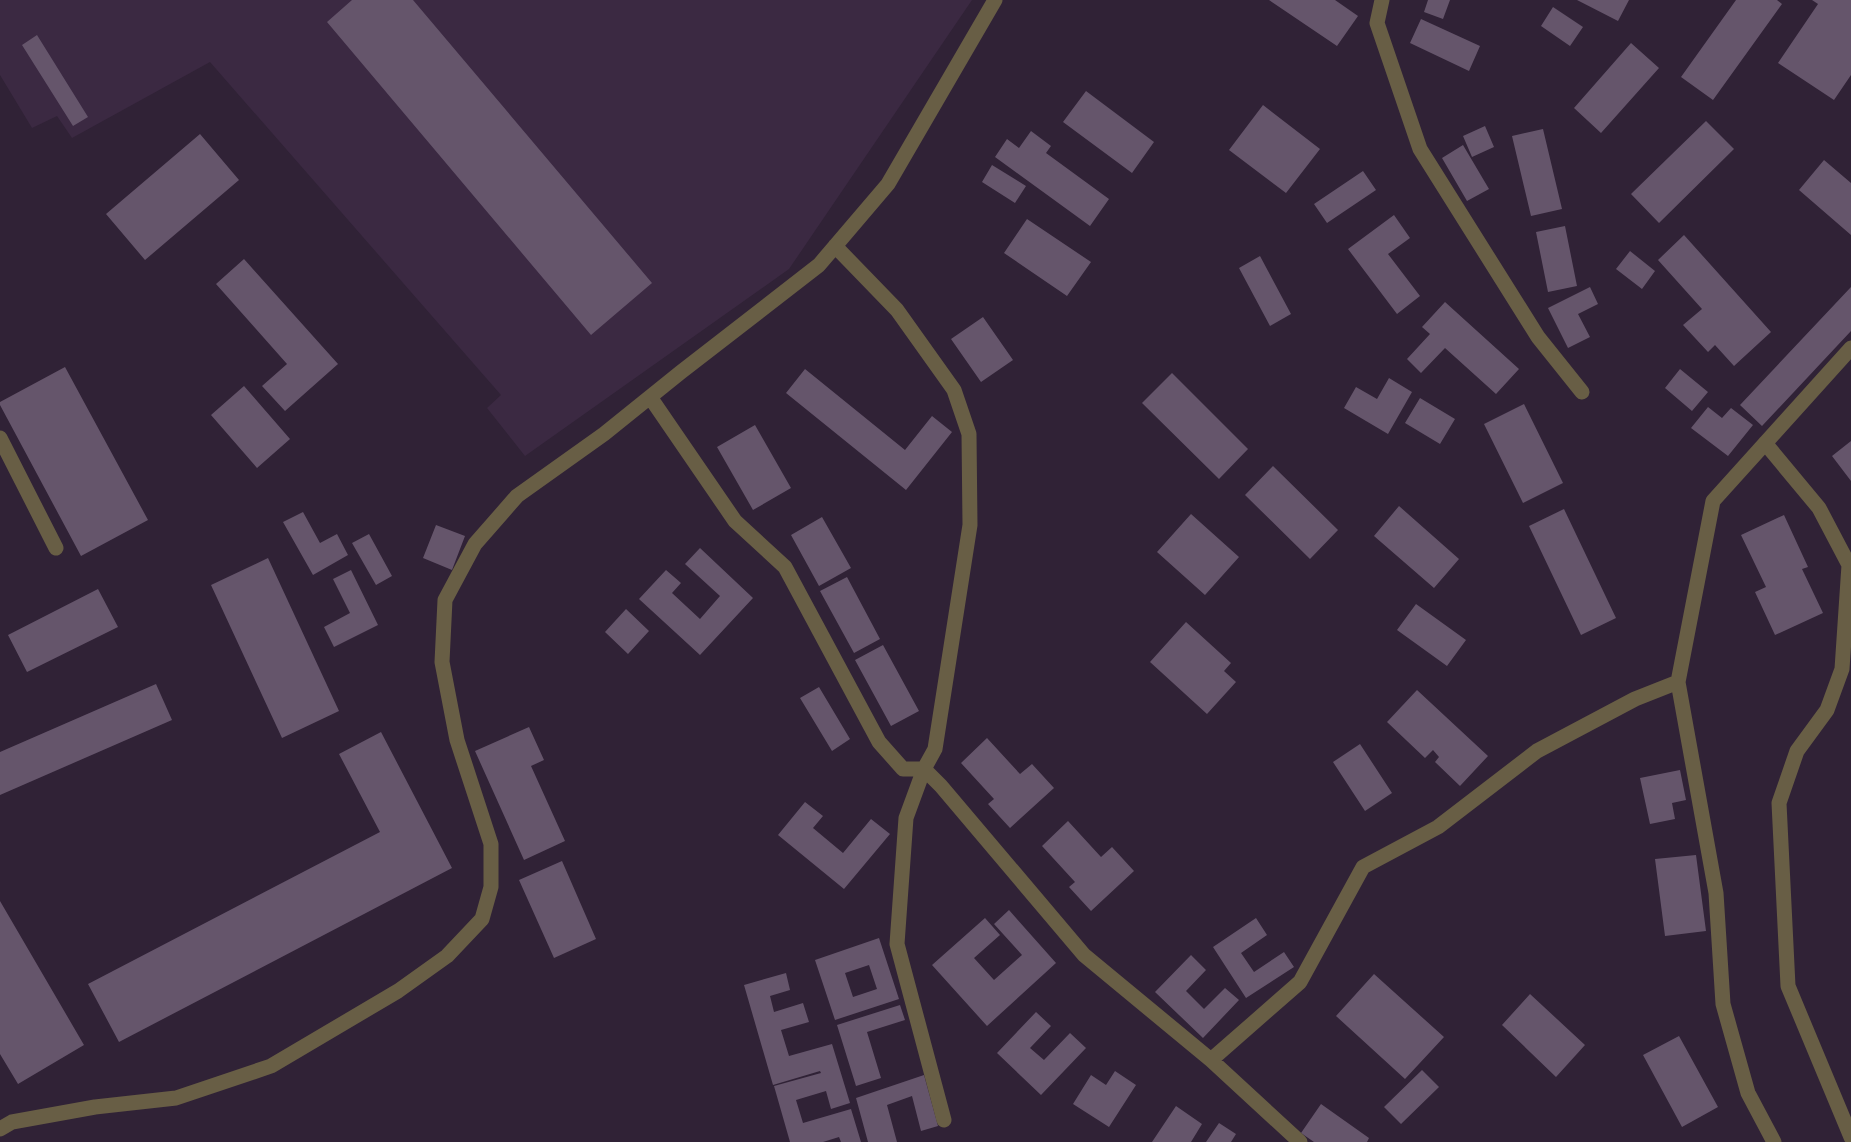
<svg xmlns="http://www.w3.org/2000/svg" width="1851" height="1142" viewBox="0 0 1851 1142" font-family="Spectral,serif">
<rect width="100%" height="100%" fill="#302236"/>
<path fill="#3b2942" d="M 0,0 L 972,0 L 789,269 L 525,456 L 487,408 L 501,395 L 210,62 L 72,138 L 57,116 L 32,128 L 0,75 Z"/>
<path fill="#65556b" fill-rule="evenodd" d="M 352,0 L 413,0 L 652,283 L 591,335 L 327,22 Z
M 1269,0 L 1335,0 L 1358,16 L 1337,46 Z
M 1428,0 L 1450,0 L 1443,19 L 1424,12 Z
M 1577,0 L 1629,0 L 1618,21 Z
M 1736,0 L 1777,0 L 1782,4 L 1713,100 L 1681,77 Z
M 1812,0 L 1851,0 L 1851,75 L 1834,100 L 1778,63 L 1818,4 Z
M 1553,7 L 1583,27 L 1570,46 L 1541,26 Z
M 1421,19 L 1480,46 L 1469,71 L 1410,43 Z
M 37,35 L 88,117 L 73,126 L 22,45 Z
M 1631,43 L 1659,68 L 1601,133 L 1574,108 Z
M 1086,91 L 1154,142 L 1132,173 L 1063,122 Z
M 1263,105 L 1320,149 L 1286,193 L 1229,150 Z
M 1706,121 L 1734,149 L 1659,223 L 1631,194 Z
M 1485,126 L 1494,147 L 1472,157 L 1463,136 Z
M 1543,129 L 1562,209 L 1531,216 L 1512,136 Z
M 1031,131 L 1051,146 L 1046,153 L 1109,199 L 1090,226 L 995,157 L 1007,139 L 1019,148 Z
M 200,134 L 239,180 L 145,260 L 106,214 Z
M 1463,145 L 1489,189 L 1467,201 L 1442,158 Z
M 1824,160 L 1851,183 L 1851,235 L 1799,190 Z
M 992,165 L 1026,186 L 1015,203 L 982,182 Z
M 1363,171 L 1376,190 L 1327,223 L 1314,204 Z
M 1394,215 L 1410,238 L 1388,254 L 1420,296 L 1397,314 L 1348,249 Z
M 1027,219 L 1091,262 L 1067,296 L 1004,253 Z
M 1565,226 L 1577,286 L 1548,292 L 1536,232 Z
M 1684,235 L 1771,332 L 1734,366 L 1715,345 L 1708,352 L 1683,325 L 1702,309 L 1658,260 Z
M 1630,251 L 1655,271 L 1642,289 L 1616,269 Z
M 1260,256 L 1291,314 L 1270,326 L 1239,268 Z
M 244,259 L 338,364 L 285,411 L 262,386 L 287,364 L 216,284 Z
M 1590,287 L 1598,304 L 1578,314 L 1590,337 L 1568,348 L 1548,308 Z
M 1851,287 L 1851,331 L 1762,426 L 1740,405 Z
M 1445,302 L 1519,369 L 1496,394 L 1445,348 L 1421,373 L 1407,359 L 1430,334 L 1422,327 Z
M 983,317 L 1013,360 L 981,382 L 951,339 Z
M 65,367 L 148,520 L 81,556 L 0,405 L 0,402 Z
M 805,369 L 905,450 L 932,416 L 952,432 L 906,490 L 786,393 Z
M 1680,369 L 1708,392 L 1692,411 L 1665,388 Z
M 1172,373 L 1248,449 L 1219,479 L 1142,403 Z
M 1389,378 L 1412,392 L 1388,434 L 1344,408 L 1356,387 L 1377,399 Z
M 244,386 L 290,439 L 257,468 L 211,415 Z
M 1420,398 L 1455,419 L 1440,444 L 1405,423 Z
M 1524,404 L 1563,483 L 1523,503 L 1484,424 Z
M 1708,407 L 1722,418 L 1731,408 L 1753,425 L 1728,456 L 1691,428 Z
M 755,425 L 791,488 L 753,510 L 717,447 Z
M 1851,441 L 1851,481 L 1832,456 Z
M 1273,466 L 1338,530 L 1310,559 L 1245,495 Z
M 1399,506 L 1459,559 L 1434,588 L 1374,536 Z
M 1564,509 L 1616,618 L 1581,635 L 1529,526 Z
M 303,512 L 320,543 L 337,534 L 348,555 L 313,575 L 283,522 Z
M 1191,514 L 1239,557 L 1205,595 L 1157,552 Z
M 1784,515 L 1808,567 L 1802,569 L 1823,613 L 1775,635 L 1755,592 L 1766,587 L 1741,535 Z
M 822,517 L 851,568 L 819,586 L 791,535 Z
M 436,525 L 465,536 L 452,570 L 423,558 Z
M 369,534 L 392,576 L 376,585 L 352,543 Z
M 700,548 L 753,598 L 700,655 L 639,599 L 666,570 L 681,583 L 672,593 L 700,619 L 720,596 L 685,564 Z
M 268,558 L 339,711 L 282,738 L 211,585 Z
M 351,570 L 378,625 L 334,647 L 324,627 L 350,613 L 333,579 Z
M 847,577 L 880,639 L 854,653 L 820,591 Z
M 98,589 L 118,627 L 27,672 L 8,635 Z
M 1416,604 L 1466,640 L 1447,666 L 1397,630 Z
M 626,609 L 649,631 L 628,654 L 605,632 Z
M 1186,622 L 1231,663 L 1224,671 L 1236,682 L 1207,714 L 1150,662 Z
M 883,645 L 919,711 L 891,726 L 855,660 Z
M 156,684 L 172,720 L 0,795 L 0,752 Z
M 819,687 L 850,739 L 832,751 L 800,698 Z
M 1417,690 L 1488,756 L 1460,786 L 1435,762 L 1439,757 L 1433,750 L 1425,758 L 1387,722 Z
M 529,727 L 544,760 L 531,766 L 565,841 L 524,860 L 475,751 Z
M 381,732 L 452,868 L 119,1042 L 88,984 L 380,832 L 339,754 Z
M 987,738 L 1020,774 L 1032,764 L 1054,788 L 1010,828 L 988,804 L 994,799 L 961,763 Z
M 1360,744 L 1392,793 L 1365,811 L 1333,762 Z
M 1680,770 L 1686,800 L 1672,803 L 1675,819 L 1650,824 L 1640,778 Z
M 805,802 L 823,816 L 813,828 L 843,853 L 871,819 L 890,834 L 844,889 L 778,835 Z
M 1068,821 L 1101,857 L 1112,847 L 1134,871 L 1091,911 L 1069,887 L 1075,882 L 1042,846 Z
M 1696,855 L 1706,931 L 1665,936 L 1655,859 Z
M 562,861 L 596,939 L 554,958 L 519,880 Z
M 0,901 L 84,1045 L 18,1084 L 0,1054 Z
M 1009,910 L 1056,963 L 987,1026 L 932,965 L 985,918 L 1000,935 L 974,958 L 994,980 L 1022,955 L 994,924 Z
M 1256,918 L 1267,935 L 1241,953 L 1254,972 L 1284,952 L 1294,967 L 1246,998 L 1213,947 Z
M 879,938 L 899,999 L 835,1020 L 815,960 ZM 869,965 L 877,989 L 853,997 L 845,973 Z
M 1191,955 L 1206,970 L 1186,991 L 1204,1009 L 1225,988 L 1239,1000 L 1203,1038 L 1155,992 Z
M 786,973 L 790,990 L 770,996 L 774,1012 L 803,1003 L 809,1022 L 781,1030 L 789,1056 L 832,1044 L 850,1103 L 831,1109 L 826,1091 L 796,1100 L 803,1123 L 851,1109 L 861,1142 L 841,1142 L 839,1137 L 823,1142 L 790,1142 L 774,1086 L 821,1073 L 820,1071 L 773,1085 L 744,985 Z
M 1374,974 L 1444,1037 L 1405,1079 L 1336,1016 Z
M 1530,994 L 1585,1045 L 1556,1077 L 1502,1025 Z
M 900,1005 L 905,1020 L 867,1032 L 881,1078 L 856,1086 L 837,1025 Z
M 1036,1012 L 1051,1026 L 1030,1048 L 1044,1060 L 1070,1033 L 1086,1048 L 1041,1095 L 997,1053 Z
M 1679,1036 L 1718,1107 L 1682,1127 L 1643,1055 Z
M 1422,1070 L 1439,1087 L 1401,1124 L 1384,1107 Z
M 1115,1071 L 1136,1085 L 1109,1127 L 1073,1104 L 1091,1075 L 1106,1085 Z
M 924,1075 L 938,1126 L 921,1131 L 912,1096 L 887,1105 L 897,1142 L 868,1142 L 856,1098 Z
M 1321,1104 L 1369,1138 L 1367,1142 L 1314,1142 L 1301,1133 Z
M 1176,1106 L 1202,1124 L 1191,1142 L 1152,1142 Z
M 1219,1123 L 1236,1134 L 1231,1142 L 1206,1142 Z"/>
<g fill="none" stroke-linecap="round" stroke-linejoin="round">
<path stroke="#685e45" stroke-width="15" d="M 1382,0 L 1377,23 L 1420,149 L 1538,337 L 1582,392
M 835,246 L 897,310 L 954,390 L 969,434 L 970,525 L 935,749 L 924,769 L 906,818 L 897,944 L 944,1120
M 650,397 L 735,521 L 785,567 L 879,742 L 903,769 L 924,769 L 941,786 L 1084,955 L 1211,1060 L 1300,1142
M 0,438 L 56,548
M 1765,443 L 1819,508 L 1849,565 L 1842,669 L 1827,710 L 1797,751 L 1779,803 L 1788,986 L 1851,1137
M 1211,1060 L 1300,982 L 1363,867 L 1438,827 L 1537,751 L 1635,699 L 1678,682
M 0,1129 L 12,1122 L 95,1107 L 176,1098 L 271,1066 L 398,991 L 447,956 L 482,919 L 491,887 L 491,844 L 457,740 L 442,662 L 445,600 L 475,544 L 517,496 L 604,434 L 681,372 L 819,265 L 888,184 L 995,0
M 1774,1142 L 1748,1093 L 1723,1004 L 1716,893 L 1678,682 L 1713,501 L 1851,348"/>
</g>
</svg>
